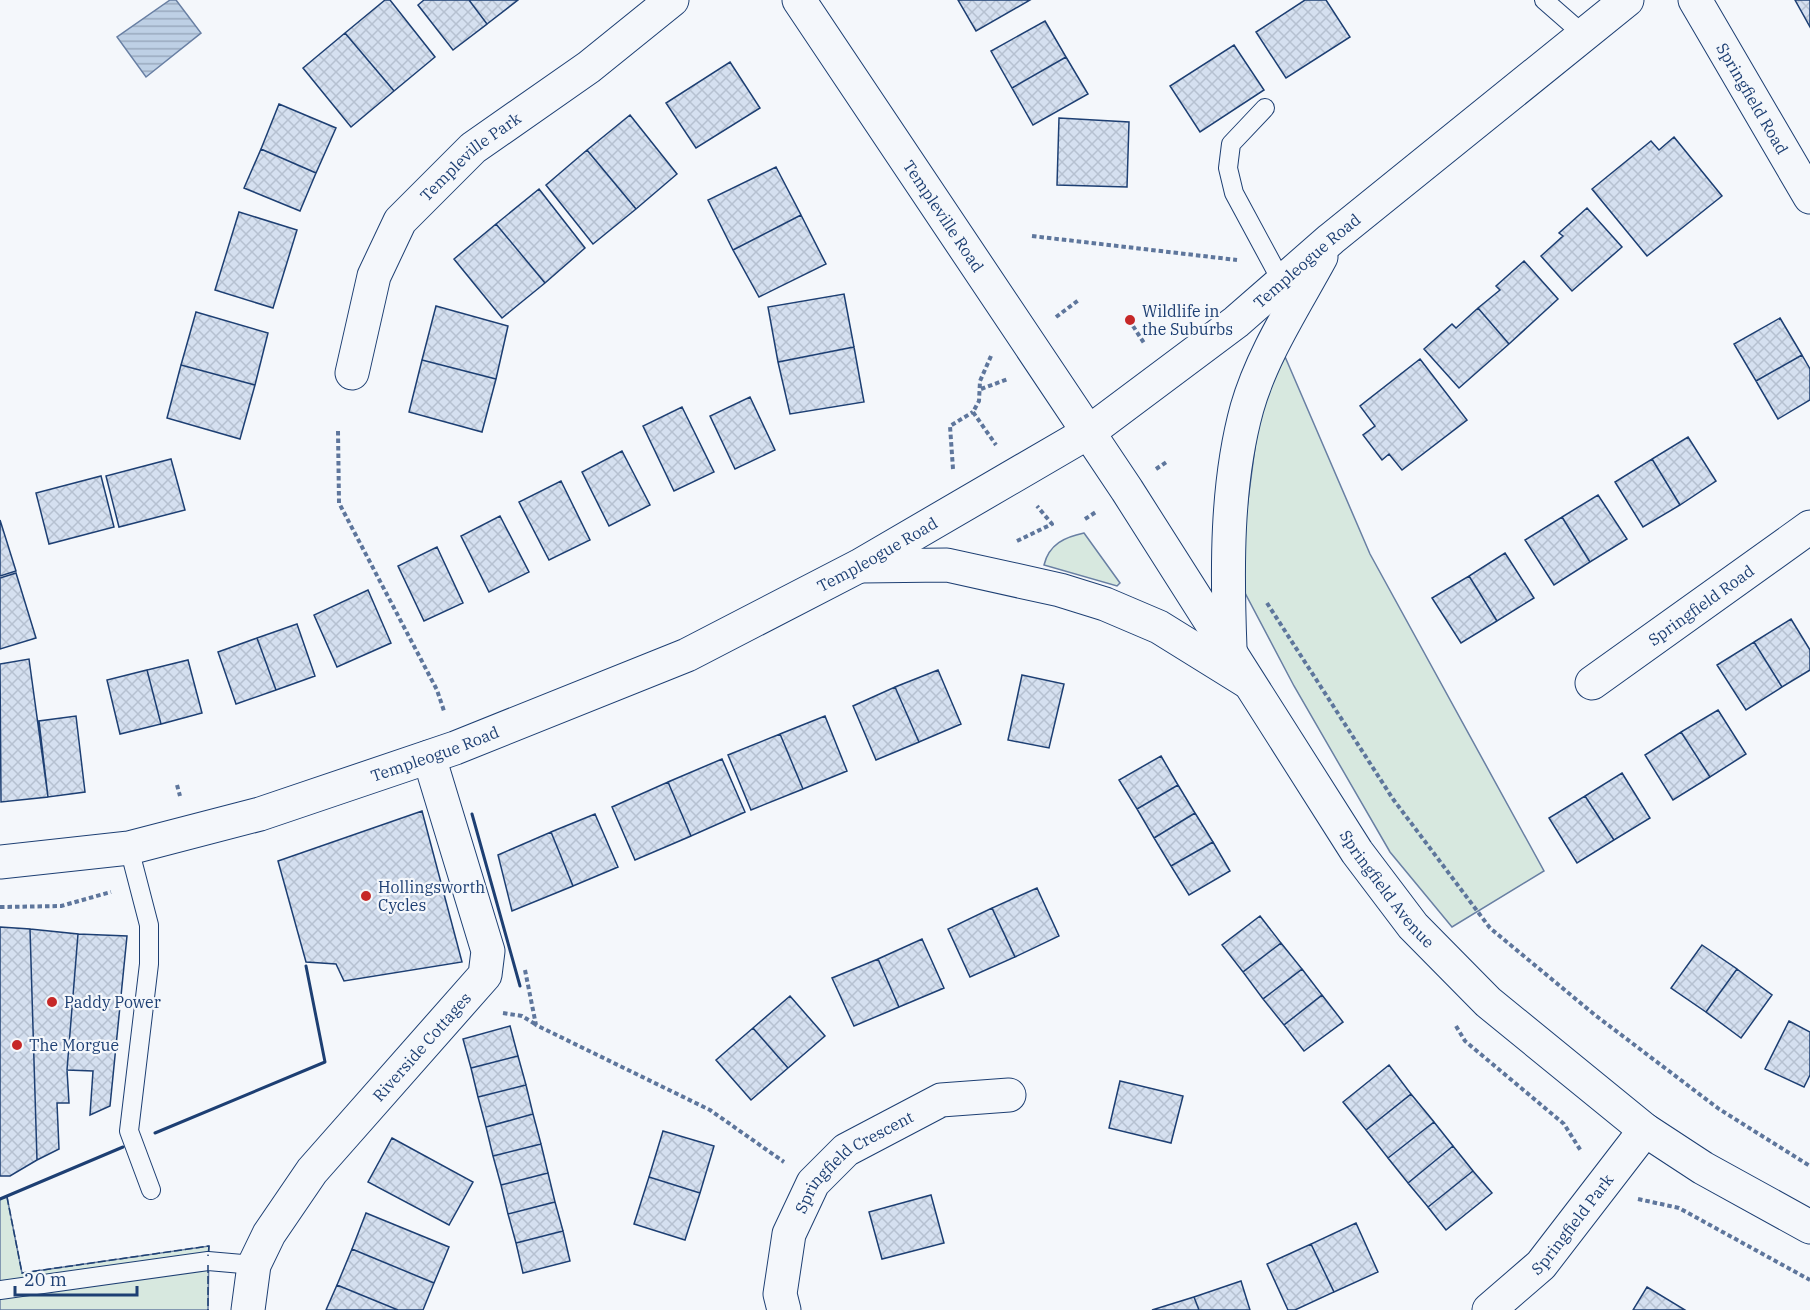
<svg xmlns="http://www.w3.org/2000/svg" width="1810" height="1310" viewBox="0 0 1810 1310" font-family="'IBM Plex Serif',serif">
<defs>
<pattern id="water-rules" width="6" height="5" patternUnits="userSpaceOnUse" patternTransform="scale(1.5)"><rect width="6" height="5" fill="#bed0e5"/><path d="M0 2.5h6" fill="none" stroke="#9aaabe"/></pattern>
<pattern id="building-cross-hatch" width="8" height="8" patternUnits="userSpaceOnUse" patternTransform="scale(1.5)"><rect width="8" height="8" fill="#d5e0f0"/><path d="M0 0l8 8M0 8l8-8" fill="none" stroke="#b6c1d1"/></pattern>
</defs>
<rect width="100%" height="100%" fill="#f4f7fb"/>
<path fill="#d7e8df" stroke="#687fa3" stroke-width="1.5" d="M 1283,352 L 1370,554 L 1544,871 L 1452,927 L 1390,852 L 1294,686 L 1244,591 L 1242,546 L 1259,417 Z
M 1084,533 L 1120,583 L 1117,586 L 1044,565 C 1049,544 1065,537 1084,533 Z
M 7,1197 L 22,1273 L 209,1246 L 208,1310 L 0,1310 L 0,1199 Z"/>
<path fill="url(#water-rules)" stroke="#687fa3" stroke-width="1.5" d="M 170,0 L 176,0 L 201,33 L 146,77 L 117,37 Z"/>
<path fill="url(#building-cross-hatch)" stroke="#1d3f73" stroke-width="1.5" d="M 385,0 L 390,0 L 435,57 L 394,91 L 345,33 Z
M 424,0 L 469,0 L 487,24 L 453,50 L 418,5 Z
M 469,0 L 518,0 L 487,24 Z
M 958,0 L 1030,0 L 976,31 Z
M 1305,0 L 1326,0 L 1350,37 L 1286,78 L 1256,32 Z
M 1795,0 L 1810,0 L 1810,27 Z
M 1045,21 L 1066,57 L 1012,88 L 991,51 Z
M 345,33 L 394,91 L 351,127 L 303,68 Z
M 1234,45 L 1264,90 L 1200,132 L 1170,86 Z
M 1066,57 L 1088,94 L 1033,125 L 1012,88 Z
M 730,62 L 760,108 L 696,148 L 666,103 Z
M 279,104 L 336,128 L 316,173 L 261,149 Z
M 630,115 L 677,174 L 636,209 L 587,150 Z
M 1059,118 L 1129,122 L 1127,187 L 1057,185 Z
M 1674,137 L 1722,196 L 1647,256 L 1592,189 L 1651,141 L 1659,150 Z
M 261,149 L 316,173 L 300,211 L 244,188 Z
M 587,150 L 636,209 L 593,244 L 546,185 Z
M 776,167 L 801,215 L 733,250 L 708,200 Z
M 539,189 L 585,248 L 545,283 L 496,224 Z
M 1587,208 L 1622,247 L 1572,291 L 1541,256 L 1563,236 L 1559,233 Z
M 239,212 L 297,230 L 273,308 L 215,290 Z
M 801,215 L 826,264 L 759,297 L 733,250 Z
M 496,224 L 545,283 L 502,318 L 454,259 Z
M 1524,261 L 1558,299 L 1509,344 L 1478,308 L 1500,290 L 1496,286 Z
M 844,294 L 854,347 L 778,362 L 768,307 Z
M 436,306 L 508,326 L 496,379 L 422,360 Z
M 1478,308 L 1509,344 L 1459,388 L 1424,349 L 1452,324 L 1456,328 Z
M 196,312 L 268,333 L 255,385 L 181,365 Z
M 1780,318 L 1802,355 L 1756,381 L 1734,344 Z
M 854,347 L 864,402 L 790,414 L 778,362 Z
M 1802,355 L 1810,369 L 1810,400 L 1778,419 L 1756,381 Z
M 1420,359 L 1467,420 L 1402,470 L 1389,454 L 1382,460 L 1363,435 L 1375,426 L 1360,406 Z
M 422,360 L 496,379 L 482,432 L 409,412 Z
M 181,365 L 255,385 L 240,439 L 167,418 Z
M 750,397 L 775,450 L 735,469 L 710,416 Z
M 682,407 L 714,472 L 674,491 L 643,426 Z
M 1688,437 L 1716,481 L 1680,505 L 1652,459 Z
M 622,451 L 650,505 L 609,526 L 582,472 Z
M 171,459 L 185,510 L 119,527 L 106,476 Z
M 1652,459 L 1680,505 L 1643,527 L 1615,482 Z
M 101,476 L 114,527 L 49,544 L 36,493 Z
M 561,481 L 590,540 L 549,560 L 519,502 Z
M 1598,495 L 1627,539 L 1590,562 L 1562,517 Z
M 500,516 L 529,572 L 489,592 L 461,536 Z
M 1562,517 L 1590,562 L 1554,585 L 1525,540 Z
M 0,520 L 16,571 L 0,576 Z
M 437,547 L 463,603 L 424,621 L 398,566 Z
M 1505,553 L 1534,598 L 1497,621 L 1469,576 Z
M 16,573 L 36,638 L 0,649 L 0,578 Z
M 1469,576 L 1497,621 L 1461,643 L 1432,598 Z
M 368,590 L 391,643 L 337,667 L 314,615 Z
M 1791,619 L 1810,650 L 1810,670 L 1782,687 L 1754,642 Z
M 297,624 L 315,676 L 276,690 L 257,638 Z
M 257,638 L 276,690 L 236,704 L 218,652 Z
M 1754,642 L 1782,687 L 1746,710 L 1717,665 Z
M 29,659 L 48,797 L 1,802 L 0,664 Z
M 188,660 L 202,713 L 161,724 L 147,670 Z
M 147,670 L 161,724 L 120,734 L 107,680 Z
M 938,670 L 961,724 L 919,742 L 895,687 Z
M 1022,675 L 1064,684 L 1049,748 L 1008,740 Z
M 895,687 L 919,742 L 876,760 L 853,706 Z
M 1718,710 L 1746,754 L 1710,777 L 1681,732 Z
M 76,716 L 85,792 L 48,797 L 39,721 Z
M 825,716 L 847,771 L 803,789 L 780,734 Z
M 1681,732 L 1710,777 L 1673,800 L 1645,755 Z
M 780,734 L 803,789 L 751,810 L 728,755 Z
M 1161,756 L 1178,785 L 1137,809 L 1119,780 Z
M 722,759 L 745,812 L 691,836 L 668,782 Z
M 1622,773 L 1650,818 L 1614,840 L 1585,796 Z
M 668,782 L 691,836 L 635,860 L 612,807 Z
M 1178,785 L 1195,813 L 1154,838 L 1137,809 Z
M 1585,796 L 1614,840 L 1577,863 L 1549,818 Z
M 422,811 L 462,962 L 344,981 L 336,964 L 306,962 L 278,861 Z
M 1195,813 L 1213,842 L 1171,866 L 1154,838 Z
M 595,814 L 618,867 L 573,886 L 551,832 Z
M 551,832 L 573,886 L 512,911 L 498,855 Z
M 1213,842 L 1230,871 L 1189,895 L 1171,866 Z
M 1037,888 L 1059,936 L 1015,957 L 992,908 Z
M 992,908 L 1015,957 L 970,977 L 948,929 Z
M 1260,916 L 1281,943 L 1243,972 L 1222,945 Z
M 0,927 L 30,929 L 37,1160 L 10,1176 L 0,1176 Z
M 30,929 L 78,934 L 67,1070 L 69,1103 L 57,1103 L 59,1149 L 37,1160 Z
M 78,934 L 127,936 L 110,1106 L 90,1115 L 93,1071 L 67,1070 Z
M 922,939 L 944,988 L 899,1007 L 878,959 Z
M 1281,943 L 1302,969 L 1263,999 L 1243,972 Z
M 1702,945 L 1737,969 L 1706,1012 L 1671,988 Z
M 878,959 L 899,1007 L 854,1026 L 832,978 Z
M 1302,969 L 1322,995 L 1284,1025 L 1263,999 Z
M 1737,969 L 1772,995 L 1741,1038 L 1706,1012 Z
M 1322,995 L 1343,1022 L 1304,1051 L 1284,1025 Z
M 790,996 L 825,1036 L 788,1068 L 753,1028 Z
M 1789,1021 L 1810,1032 L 1810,1075 L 1804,1087 L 1765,1069 Z
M 510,1026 L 518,1056 L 471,1068 L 463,1039 Z
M 753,1028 L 788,1068 L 751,1100 L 716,1060 Z
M 518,1056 L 526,1085 L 478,1097 L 471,1068 Z
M 1389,1065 L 1411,1094 L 1366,1130 L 1343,1102 Z
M 1120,1081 L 1183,1096 L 1171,1143 L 1109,1128 Z
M 526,1085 L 533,1114 L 486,1127 L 478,1097 Z
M 1411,1094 L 1434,1122 L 1388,1158 L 1366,1130 Z
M 533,1114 L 541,1144 L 493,1156 L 486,1127 Z
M 1434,1122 L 1453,1146 L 1408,1183 L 1388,1158 Z
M 663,1131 L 714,1146 L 700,1193 L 649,1177 Z
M 392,1138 L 473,1182 L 449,1225 L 368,1182 Z
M 541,1144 L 548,1173 L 501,1185 L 493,1156 Z
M 1453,1146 L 1473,1171 L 1428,1207 L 1408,1183 Z
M 1473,1171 L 1492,1193 L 1446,1230 L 1428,1207 Z
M 548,1173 L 555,1202 L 508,1214 L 501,1185 Z
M 649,1177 L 700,1193 L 685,1240 L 634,1224 Z
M 931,1195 L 944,1243 L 882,1259 L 869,1212 Z
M 555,1202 L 563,1231 L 516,1243 L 508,1214 Z
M 366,1213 L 449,1247 L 434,1283 L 352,1249 Z
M 1356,1223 L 1378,1272 L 1334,1292 L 1311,1244 Z
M 563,1231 L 570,1261 L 523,1273 L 516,1243 Z
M 1311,1244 L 1334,1292 L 1295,1310 L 1288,1310 L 1267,1264 Z
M 352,1249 L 434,1283 L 423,1310 L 398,1310 L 337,1285 Z
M 1241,1281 L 1250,1310 L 1199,1310 L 1194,1297 Z
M 337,1285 L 398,1310 L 326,1310 Z
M 1647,1287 L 1685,1310 L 1633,1310 Z
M 1194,1297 L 1199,1310 L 1152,1310 Z"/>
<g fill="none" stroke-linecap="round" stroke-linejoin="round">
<defs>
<path id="lane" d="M 1544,0 L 1584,35
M 1265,108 L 1231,144 L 1228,168 L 1234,193 L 1282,282
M 129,848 L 149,925 L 149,964 L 129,1131 L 151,1190
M 0,1290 L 208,1261 L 254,1265"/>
<g id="street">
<path id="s1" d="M 1695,0 L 1810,197"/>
<path id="s2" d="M 352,373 L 374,276 L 400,221 L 473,148 L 589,67 L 672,0"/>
<path id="s3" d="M 1592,683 L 1810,527"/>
<path id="s4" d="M 248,1310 L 254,1265 L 269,1234 L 312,1171 L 485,975 L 488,951 L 429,757"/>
<path id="s5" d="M 784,1310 L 780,1294 L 789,1234 L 813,1183 L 846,1150 L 941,1100 L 1009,1095"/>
<path id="s6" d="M 1489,1310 L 1541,1265 L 1645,1130"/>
</g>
<g id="secondary">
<path id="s7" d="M 799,0 L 1127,490 L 1357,852 L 1413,926 L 1488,1002 L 1645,1130 L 1703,1168 L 1810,1227"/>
<path d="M 861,566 L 947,565 L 1060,590 L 1105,604 L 1159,627 L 1246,681"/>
<path d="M 1230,648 C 1227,570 1226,484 1247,408 C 1262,355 1295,305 1321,257"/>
<path id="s8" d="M 0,862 L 129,848 L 260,814 L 455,748 L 687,655 L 859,566 L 1089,432 L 1236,322 L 1331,239 L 1627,0"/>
</g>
</defs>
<use href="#lane" stroke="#1d3f73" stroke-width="20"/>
<use href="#street" stroke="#1d3f73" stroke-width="35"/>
<use href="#secondary" stroke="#1d3f73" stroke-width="35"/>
<path stroke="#5e769c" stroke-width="4" stroke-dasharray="4.5 3" stroke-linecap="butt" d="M 1032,236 L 1237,260
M 1056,317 L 1080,299
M 1133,326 L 1144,343
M 991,356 L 980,381 L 979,401 L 973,412 L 996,445
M 981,389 L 1008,379
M 338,431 L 339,503 L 437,690 L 444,711
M 953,469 L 950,426 L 973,412
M 1156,469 L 1168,461
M 1085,519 L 1096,512
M 1017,541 L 1052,524 L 1037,506
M 1267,603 L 1393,799 L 1490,928 L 1595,1015 L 1719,1109 L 1810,1166
M 177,785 L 180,796
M 0,907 L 61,906 L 111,892
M 525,970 L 536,1025 L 710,1110 L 784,1162
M 503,1013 L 522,1016 L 535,1024
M 1456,1026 L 1465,1041 L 1564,1124 L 1581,1151
M 1638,1199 L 1679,1208 L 1810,1280"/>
<use href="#lane" stroke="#f4f7fb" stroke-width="18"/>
<use href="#street" stroke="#f4f7fb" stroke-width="33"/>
<use href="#secondary" stroke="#f4f7fb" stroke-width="33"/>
<path stroke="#1d3f73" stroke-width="1.5" stroke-dasharray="8 3" stroke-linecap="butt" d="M 7,1197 L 22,1273 L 209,1246 L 208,1256
M 208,1265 L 208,1310"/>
<path stroke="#1d3f73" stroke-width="3" d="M 472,814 L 520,986
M 155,1133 L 325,1062 L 306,966
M 0,1199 L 123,1147"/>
</g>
<g fill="#c62828" stroke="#f4f7fb" stroke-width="2">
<circle cx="1130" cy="320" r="6"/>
<circle cx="366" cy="896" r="6"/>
<circle cx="52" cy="1002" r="6"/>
<circle cx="17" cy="1045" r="6"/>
</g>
<g text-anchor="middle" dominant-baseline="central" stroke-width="4.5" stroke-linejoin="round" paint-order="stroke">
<g font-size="16" fill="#1d3f73" stroke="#f4f7fb">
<text stroke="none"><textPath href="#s1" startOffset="114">Springfield Road</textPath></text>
<text stroke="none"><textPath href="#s2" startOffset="256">Templeville Park</textPath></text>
<text stroke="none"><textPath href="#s7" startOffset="260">Templeville Road</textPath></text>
<text stroke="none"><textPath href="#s8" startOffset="1458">Templeogue Road</textPath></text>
<text stroke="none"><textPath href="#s8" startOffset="936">Templeogue Road</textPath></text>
<text stroke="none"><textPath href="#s3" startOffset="134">Springfield Road</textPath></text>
<text stroke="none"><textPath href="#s8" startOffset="450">Templeogue Road</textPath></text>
<text stroke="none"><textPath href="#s7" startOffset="1066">Springfield Avenue</textPath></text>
<text stroke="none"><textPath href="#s4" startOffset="322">Riverside Cottages</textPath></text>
<text stroke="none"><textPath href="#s5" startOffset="178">Springfield Crescent</textPath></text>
<text stroke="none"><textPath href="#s6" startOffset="120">Springfield Park</textPath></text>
</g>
<g font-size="16" fill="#1d3f73" stroke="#f4f7fb" text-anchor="start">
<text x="1142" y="311">Wildlife in<tspan x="1142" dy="18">the Suburbs</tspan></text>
<text x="378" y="887">Hollingsworth<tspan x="378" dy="18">Cycles</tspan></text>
<text x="64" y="1002">Paddy Power</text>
<text x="29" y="1045">The Morgue</text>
</g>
</g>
<path d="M15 1286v9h122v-9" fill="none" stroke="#1d3f73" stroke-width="3"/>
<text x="24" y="1286" font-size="18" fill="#1d3f73" stroke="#f4f7fb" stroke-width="4.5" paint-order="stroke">20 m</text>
</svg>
